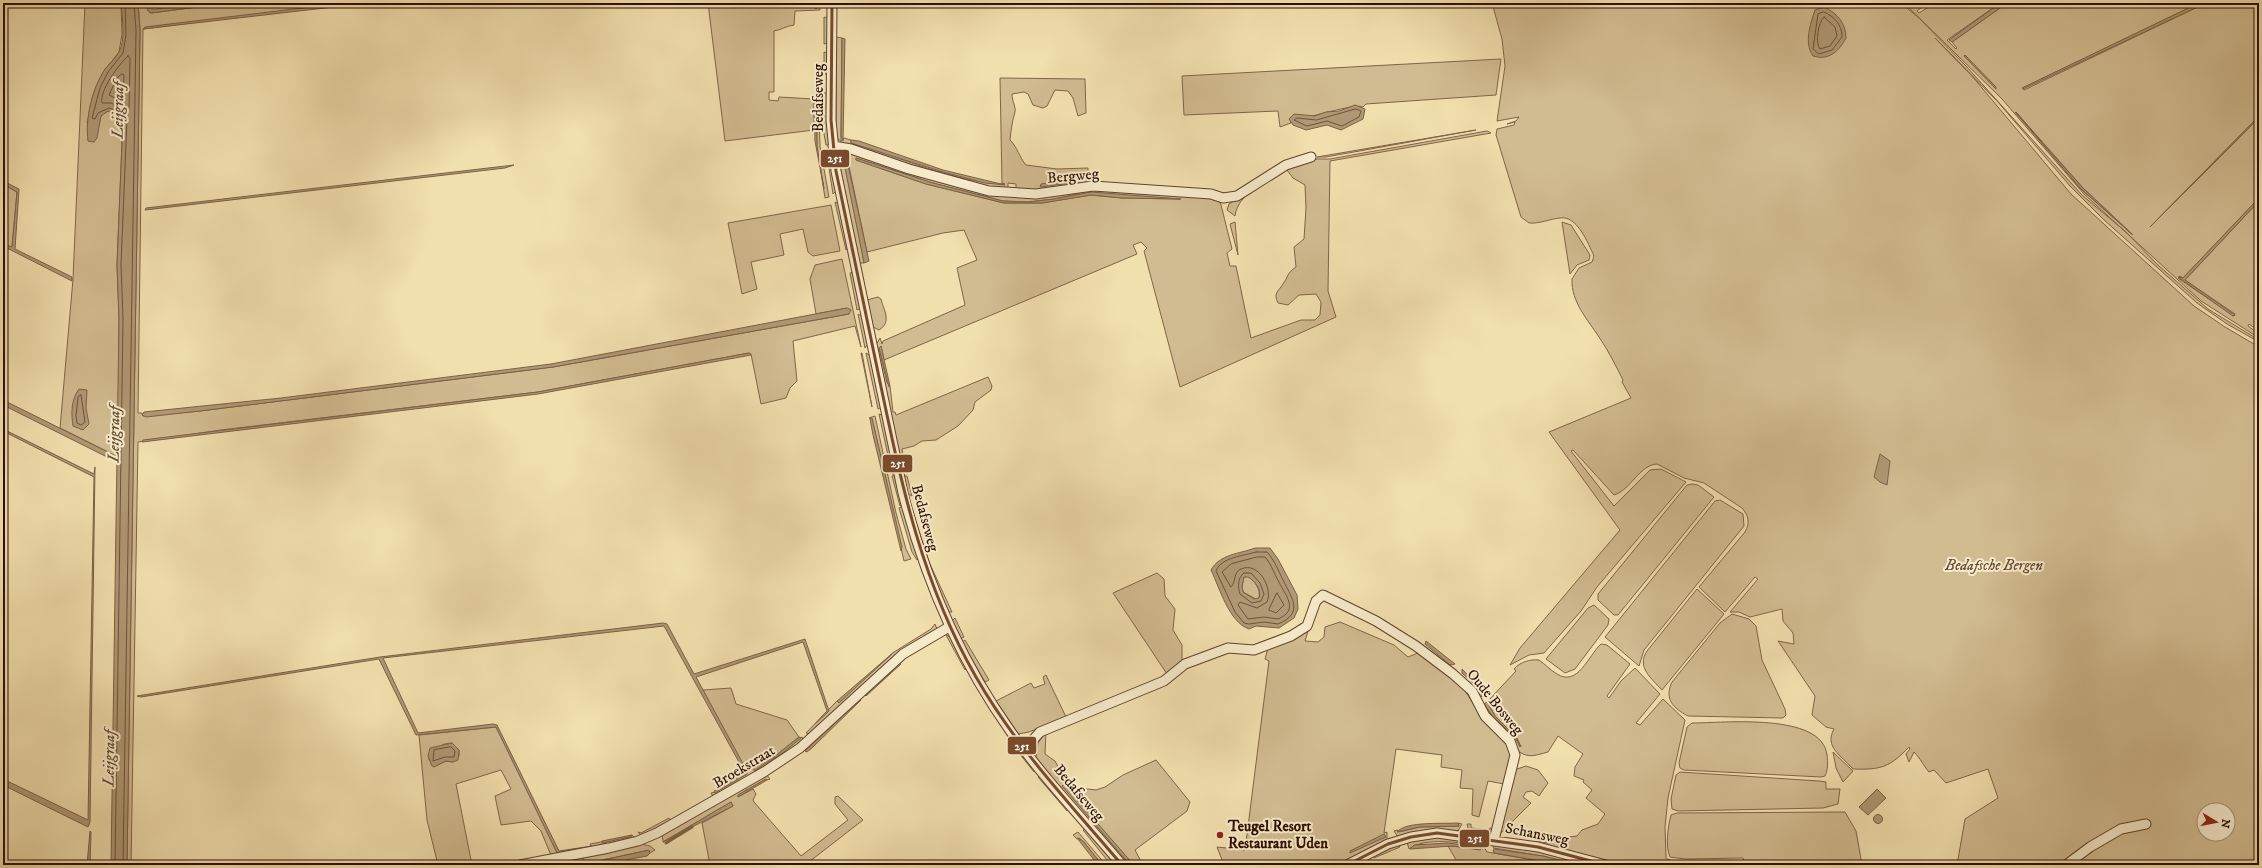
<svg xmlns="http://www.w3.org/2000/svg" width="2262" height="868" viewBox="0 0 2262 868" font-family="'IM FELL DW Pica',serif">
<rect width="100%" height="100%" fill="#f2dfae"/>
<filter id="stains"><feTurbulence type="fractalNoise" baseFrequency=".005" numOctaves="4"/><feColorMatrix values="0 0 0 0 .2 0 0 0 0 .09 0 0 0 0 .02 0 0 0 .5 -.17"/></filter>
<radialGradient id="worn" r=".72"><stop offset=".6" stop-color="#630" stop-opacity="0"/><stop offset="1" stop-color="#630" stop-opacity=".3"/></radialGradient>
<path fill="#d1bb90" stroke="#806448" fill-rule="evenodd" d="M 85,3 L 121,3 L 122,34 L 119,52 L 105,70 L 96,87 L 87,123 L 108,111 L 123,118 L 117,265 L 119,319 L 118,457 L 60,428 L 73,279 Z
M 138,3 L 146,3 L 148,11 L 151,13 L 228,3 L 344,3 L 143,29 L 138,413 L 142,413 L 143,416 L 200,411 L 553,367 L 849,314 L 847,308 L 816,314 L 810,279 L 815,265 L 842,259 L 861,347 L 855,326 L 793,341 L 797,381 L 790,388 L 786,398 L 761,404 L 751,354 L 749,353 L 538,392 L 221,430 L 138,442 L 131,865 L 127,865 L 140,30 Z
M 708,3 L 815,3 L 816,9 L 817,3 L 820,3 L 820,10 L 795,11 L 794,25 C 786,26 781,30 774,31 L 774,92 L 769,92 L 769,100 L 778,101 L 779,97 L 814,99 L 814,130 L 725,141 Z
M 1492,3 L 1901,3 L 1919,18 L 1966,66 L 2082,195 L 2126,232 L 2158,265 L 2208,309 L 2259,340 L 2259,342 L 2227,324 L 2197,303 L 2103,219 L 2070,186 L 1997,101 L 1935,38 L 1972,76 L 2071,194 L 2194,306 L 2225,327 L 2259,347 L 2259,865 L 1957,865 L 1965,819 L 1998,798 L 1988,769 L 1946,783 L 1934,770 L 1929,772 C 1923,765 1921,759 1914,752 L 1909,762 L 1906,754 L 1910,749 L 1909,747 C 1890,767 1881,770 1853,769 C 1841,755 1824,747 1834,729 L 1826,727 L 1812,715 L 1815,696 L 1778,641 L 1794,644 L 1793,633 L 1783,621 L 1782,609 L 1750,617 L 1739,612 L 1730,612 L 1758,579 L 1755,577 L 1725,612 L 1699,587 L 1745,532 C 1750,523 1749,516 1742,508 L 1704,483 L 1684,478 L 1657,464 C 1639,465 1631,490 1614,495 L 1573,450 L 1571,451 L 1614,506 L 1650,470 L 1661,469 L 1686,482 L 1597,587 L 1581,611 L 1544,653 L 1529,655 L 1510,665 L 1520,648 L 1620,530 L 1549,432 L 1631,398 L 1622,382 L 1623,380 C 1616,366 1608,350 1599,337 C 1588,320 1571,302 1572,279 L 1579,268 L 1592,262 L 1594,256 C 1588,243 1577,215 1560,218 C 1550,219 1539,224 1529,223 L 1521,217 L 1496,135 L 1497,129 L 1514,125 L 1515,122 L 1507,124 L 1516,121 L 1519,117 L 1497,121 L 1505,66 L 1502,39 ZM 2204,810 L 2228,810 L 2228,834 L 2204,834 Z
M 1904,3 L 1928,3 L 1917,11 L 1919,13 L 1935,3 L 2000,3 L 1947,40 L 1956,49 L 1957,48 L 1952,42 L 2007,3 L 2199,3 L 2023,88 L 2024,90 L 2206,3 L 2259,3 L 2259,116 L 2150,227 L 2259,118 L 2259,198 L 2183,278 L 2180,276 L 2178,278 L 2234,316 L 2235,314 L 2185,280 L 2259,201 L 2259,331 L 2249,324 L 2248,326 L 2259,334 L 2259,338 L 2201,301 L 2084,194 L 2002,99 ZM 2016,112 L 2083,188 L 2133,235 L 2080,188 Z
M 824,17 L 828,18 L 828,43 L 824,44 Z
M 836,37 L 842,38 L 842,41 L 841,141 L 844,138 L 851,140 L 851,143 C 901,157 952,182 1005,184 L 1002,183 L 1000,78 L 1085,79 L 1086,113 L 1078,116 L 1073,98 L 1068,91 L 1055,90 L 1047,106 L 1043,108 L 1033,105 L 1028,94 L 1024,92 L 1012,94 C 1012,101 1016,107 1015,112 C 1012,122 1011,130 1010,140 C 1018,148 1019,157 1026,165 L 1057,169 L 1088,168 L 1088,182 L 1044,192 L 1016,189 L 1016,184 L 1008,183 L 1008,188 L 973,185 L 845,145 L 836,137 Z
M 824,52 L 828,53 L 828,74 L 824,74 Z
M 1501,59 L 1496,95 L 1366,104 L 1363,107 C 1356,103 1302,119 1290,122 L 1291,123 L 1280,127 L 1278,111 L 1184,115 L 1182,76 Z
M 818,93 L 820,146 L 829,197 L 825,198 L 817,146 L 816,99 L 818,98 Z
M 824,93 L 827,93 L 829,145 L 826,145 L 823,128 Z
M 1476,130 L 1326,157 L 1317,157 L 1464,132 Z
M 1487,131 L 1491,133 L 1330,161 L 1328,291 L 1336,317 L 1180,387 L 1144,251 L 1147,248 L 1141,242 L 1133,245 L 1137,254 L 884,360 L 881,346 L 879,348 L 887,383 L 890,386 L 893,412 L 895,412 L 896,415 L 988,377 L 992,386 L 991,390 L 975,402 L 973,410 L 958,426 L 936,440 L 922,441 L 914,446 L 902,449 L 904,462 L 901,463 L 876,345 L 880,338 L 882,344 L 883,341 L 965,305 L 957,268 L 977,260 L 964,230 L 943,233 L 867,252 L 847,157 L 864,263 L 859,263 L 838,156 L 843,151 L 988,192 L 1084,188 L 1210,196 L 1219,201 L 1221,205 L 1232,249 L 1227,253 L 1230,266 L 1236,266 L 1251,338 L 1301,320 L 1315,320 L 1320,315 L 1321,302 L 1316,294 L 1299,295 L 1288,305 L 1278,303 C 1273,293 1278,292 1283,284 C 1289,276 1286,274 1296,267 L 1294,247 L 1304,239 L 1306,208 L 1305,185 L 1293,178 L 1287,170 C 1269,181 1238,192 1235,216 L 1227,210 L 1229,204 L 1272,176 L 1312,159 L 1330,159 ZM 856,158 L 933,183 L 1003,201 L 1028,202 L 1054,199 L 1081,193 L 1180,199 L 1122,198 L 1091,195 L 1042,203 L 1004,203 L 926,184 L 856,160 Z
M 826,149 L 829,149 L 836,191 L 833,194 Z
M 3,184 L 17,192 L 12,248 L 3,244 Z
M 835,202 L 839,204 L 848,247 L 846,250 Z
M 831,205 L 840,251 L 813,256 L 808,252 L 803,229 L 780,234 L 784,255 L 751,262 L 757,289 L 742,294 L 728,223 Z
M 1235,222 L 1238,255 L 1230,224 Z
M 1562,222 L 1571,225 L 1590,255 L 1589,260 L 1577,265 L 1570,274 Z
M 853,272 L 861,308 L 857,310 L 850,273 Z
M 878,297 L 881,299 C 884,311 892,322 879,330 L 873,327 L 867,300 Z
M 858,314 L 863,317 L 868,344 L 865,348 Z
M 861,353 L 862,353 L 872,407 Z
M 866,353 L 871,356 L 882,407 L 878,409 Z
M 879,414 L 884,416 L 895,473 L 892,474 Z
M 875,416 L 896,513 L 906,549 L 911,559 L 904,561 L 872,419 L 869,418 Z
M 896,475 L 902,505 L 900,506 L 892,476 Z
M 904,476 L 907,476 L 912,496 L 908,494 Z
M 1692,484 L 1698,485 L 1714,497 L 1618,615 L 1614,615 L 1598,600 L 1598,594 L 1687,485 Z
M 1720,500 L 1743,514 L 1744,526 L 1644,650 L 1639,666 L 1605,637 L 1715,501 Z
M 903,506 L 918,559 L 917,560 L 912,552 L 899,508 Z
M 912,509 L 929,562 L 952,612 L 947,612 L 928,567 Z
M 1157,573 L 1164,579 L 1165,596 L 1175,609 L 1173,630 L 1182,645 L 1182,663 L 1167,674 L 1113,593 Z
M 1248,576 C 1255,581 1261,590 1259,598 L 1256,599 L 1243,592 L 1242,586 L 1244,577 Z
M 1697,589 L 1724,614 L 1662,690 C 1652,679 1636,667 1647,651 Z
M 1594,605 L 1609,619 L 1608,625 L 1575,669 L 1565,673 L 1546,659 L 1588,608 Z
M 1732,614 L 1749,619 L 1756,626 L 1762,660 L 1785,709 L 1786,715 L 1783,718 L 1688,716 C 1673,708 1664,699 1672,682 L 1720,623 Z
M 955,618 L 964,637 L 960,639 L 951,622 Z
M 1340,622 L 1394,645 L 1408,657 L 1418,653 L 1462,686 L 1486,724 L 1509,746 L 1512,757 L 1504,784 L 1488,781 L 1479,817 L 1472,815 L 1473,789 L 1460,788 L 1462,770 L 1441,767 L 1442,755 L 1396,749 L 1384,833 L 1387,832 L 1387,841 L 1339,865 L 1224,865 L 1217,847 L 1245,850 L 1269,661 L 1265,659 L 1268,648 L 1309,628 L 1305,641 L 1318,642 L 1324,637 L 1325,627 Z
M 935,624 L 937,629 L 811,735 L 806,733 L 837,701 L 839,702 L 894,652 L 931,629 Z
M 946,635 L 950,637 L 967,667 L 965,670 Z
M 965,640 L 989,680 L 985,682 L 962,642 Z
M 1601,644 L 1607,645 L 1630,664 L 1607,696 L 1609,698 L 1621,681 L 1635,668 L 1660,694 L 1636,723 L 1640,725 L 1663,699 L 1685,720 L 1668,798 L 1665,827 L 1666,858 C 1679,868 1728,863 1744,862 L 1743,858 L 1685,859 L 1670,857 C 1665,846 1668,827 1671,815 L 1677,813 L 1845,812 L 1856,831 L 1862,865 L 1618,865 L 1538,844 L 1537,841 L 1548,843 L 1553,835 L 1568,837 L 1577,836 L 1582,830 L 1598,824 L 1605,814 L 1586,798 L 1592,790 L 1583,782 L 1584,780 L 1574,776 L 1575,767 L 1583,754 L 1558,736 L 1548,752 C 1536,755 1529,759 1518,751 L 1482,706 L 1484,704 C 1494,718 1514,732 1520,747 L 1517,738 L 1495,716 L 1487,702 L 1516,671 L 1514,669 C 1520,662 1530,659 1539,660 C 1545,664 1550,670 1557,674 C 1578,687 1588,656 1601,644 Z
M 1046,675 L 1066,717 L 1029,732 L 1018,734 L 996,701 L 1031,683 L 1034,688 L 1045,684 L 1043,677 Z
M 731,688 L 736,704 L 787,720 L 799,737 L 774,757 L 754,768 L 755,771 L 802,737 L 804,741 L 714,798 L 711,793 L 716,792 L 747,774 L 703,690 Z
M 1692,723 C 1723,723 1822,712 1827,755 C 1828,762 1828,770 1825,776 L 1821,777 L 1684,770 L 1680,768 L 1679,763 L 1687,727 Z
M 496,727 L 560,854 L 591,846 L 590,844 L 632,836 L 632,835 L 634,837 L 555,857 L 550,853 L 541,831 L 531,821 L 501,825 L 495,796 L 511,789 L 501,770 L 456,784 L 472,865 L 438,865 L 427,820 L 419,735 ZM 452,743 L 459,750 L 459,756 L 453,762 L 446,761 L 437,765 L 429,760 L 429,753 L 444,744 Z
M 1046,732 L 1045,754 L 1055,761 L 1066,781 L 1072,787 L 1096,790 L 1105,787 L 1123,775 L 1156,760 L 1190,802 L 1187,811 L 1135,850 L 1143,865 L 1134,865 L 1062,785 L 1130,865 L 1126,865 L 1036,758 L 1038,743 Z
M 1013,741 L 1035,770 L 1034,772 L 1011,743 Z
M 1833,752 L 1853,771 L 1843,782 L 1836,768 Z
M 1526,766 L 1538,770 L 1548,783 L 1539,796 L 1532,791 L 1526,792 L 1523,797 L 1531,803 L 1501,833 L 1500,829 L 1514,770 Z
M 1680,772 L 1819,781 L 1826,782 L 1826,789 L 1840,789 L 1838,804 L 1823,808 L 1678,811 L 1672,809 L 1671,799 L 1676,775 Z
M 766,774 L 770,779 L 767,780 L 766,779 L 738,795 L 738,797 L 753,789 L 756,794 L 753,800 L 754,802 L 801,856 L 848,820 L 835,804 L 835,797 L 838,796 L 863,820 L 805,865 L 710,865 L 702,823 L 733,806 L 731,802 L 663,842 L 662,833 Z
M 1040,776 L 1069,809 L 1067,811 L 1038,777 Z
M 669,818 L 671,821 L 642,837 L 638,832 L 641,833 Z
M 1458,823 L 1462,824 L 1458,831 L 1437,830 L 1398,837 L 1394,831 L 1398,830 L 1399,832 L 1420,827 L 1459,826 Z
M 1467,824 L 1471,824 L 1471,828 L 1489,830 L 1490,828 L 1495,829 C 1489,838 1478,834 1469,832 Z
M 1086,829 L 1117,865 L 1111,865 L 1083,830 Z
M 1078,832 L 1106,865 L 1102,865 L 1083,841 L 1079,838 L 1077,839 L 1073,835 Z
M 1437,837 L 1481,842 L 1487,852 L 1563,865 L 1459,865 L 1448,846 L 1482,847 C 1462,842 1424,837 1409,849 L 1407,842 Z
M 637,843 L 650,846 L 655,850 L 650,853 L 645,851 L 578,865 L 586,855 Z
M 1398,844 L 1400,847 L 1374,858 L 1373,857 Z
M 1495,844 L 1538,850 L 1590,865 L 1579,865 L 1543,856 L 1493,848 Z
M 575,857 L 572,865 L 531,865 Z"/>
<path fill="#af9873" stroke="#7b6145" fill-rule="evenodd" d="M 121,3 L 138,3 L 140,30 L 127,863 L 127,865 L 111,865 L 119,319 L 117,265 L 123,118 L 108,111 L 101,116 L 97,138 L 94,142 L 88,141 C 85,118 92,89 105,69 C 109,64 115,59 119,52 C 126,39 122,18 121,3 Z
M 146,3 L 150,3 L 152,9 L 155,9 L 206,3 L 228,3 L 151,13 L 148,11 Z
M 344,3 L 368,3 L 143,29 L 145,27 Z
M 2000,3 L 2007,3 L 1952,42 L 1949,40 Z
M 2199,3 L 2206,3 L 2023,89 L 2022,88 Z
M 1824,7 C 1837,13 1846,23 1846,38 C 1839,51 1829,61 1813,56 C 1804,43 1810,25 1815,10 Z
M 842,38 L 845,39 L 843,141 L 841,136 Z
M 1965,55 L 1996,87 L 1996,89 L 1964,56 Z
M 814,99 L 816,99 L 817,146 L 824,189 L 815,141 Z
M 1355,105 L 1365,109 L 1363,119 L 1341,130 L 1327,125 L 1306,130 L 1293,125 L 1289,119 L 1294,114 L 1315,116 L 1326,112 L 1339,111 Z
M 2015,112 L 2083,188 L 2133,235 L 2080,188 Z
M 2259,116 L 2259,118 L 2150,227 L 2151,226 Z
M 851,140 L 859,141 L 943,170 L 1005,185 L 985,183 L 943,172 L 851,143 Z
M 846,156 L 869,261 L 864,263 L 843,158 Z
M 856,158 L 933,183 L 1003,201 L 1028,202 L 1054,199 L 1091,192 L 1181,199 L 1122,198 L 1091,195 L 1042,203 L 1004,203 L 926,184 L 856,160 Z
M 514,165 L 505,168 L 145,210 L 146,208 Z
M 1081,177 L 1080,182 L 1040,187 L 1041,184 Z
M 3,181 L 19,189 L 15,249 L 72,277 L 72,281 L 3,246 L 3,244 L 12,247 L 17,192 L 3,184 Z
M 2259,198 L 2259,201 L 2185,280 L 2235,315 L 2233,316 L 2178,277 L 2183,278 Z
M 847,308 L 851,310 L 849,314 L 553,367 L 200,411 L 146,417 L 142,415 L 144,412 L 281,398 L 551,364 Z
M 881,346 L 890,386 L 889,387 L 879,348 Z
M 749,353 L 751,355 L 538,394 L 142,442 L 143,440 L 538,392 Z
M 79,389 L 87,390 L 86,408 L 89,424 L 83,430 L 73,426 C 71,413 71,400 79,389 Z
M 3,400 L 110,453 L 110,456 L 107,457 L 3,405 Z
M 872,418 L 902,547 L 901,551 L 873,435 L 870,419 Z
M 3,429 L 94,474 L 95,467 L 90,822 L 88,827 L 3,785 L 3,779 L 88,820 L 94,477 L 3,431 Z
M 1880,454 L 1890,461 L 1887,485 L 1880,482 L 1874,477 Z
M 1255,548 L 1270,548 L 1278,559 L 1297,595 L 1298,609 L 1294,618 L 1279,628 L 1256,626 L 1249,629 C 1229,622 1220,589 1211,570 C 1220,554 1239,554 1255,548 ZM 1244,577 L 1248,577 C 1255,581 1262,590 1259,598 L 1254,599 L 1243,592 L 1242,586 Z
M 663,623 L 667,624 L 694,674 L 805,639 L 829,711 L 815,724 L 827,711 L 803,642 L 696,677 L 747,771 L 747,774 L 715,793 L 714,791 L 745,773 L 664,626 L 383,658 L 418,733 L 493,724 L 497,725 L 559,851 L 592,846 L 560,854 L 557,853 L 496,727 L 416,735 L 379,659 L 141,697 L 137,696 L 380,657 Z
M 1426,641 L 1455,664 L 1450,665 L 1425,644 Z
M 894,652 L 839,703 L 837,701 Z
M 900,663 L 901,664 L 866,696 L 864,694 Z
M 1462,669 L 1476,683 L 1483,696 L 1482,697 L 1474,684 L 1462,673 Z
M 860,699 L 861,700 L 813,747 L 807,752 L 805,751 Z
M 1487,702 L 1495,716 L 1517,738 L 1521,747 L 1516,738 L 1493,717 L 1484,704 Z
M 799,737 L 801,738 L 784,752 L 754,771 L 754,768 L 774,757 Z
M 452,743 L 459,750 L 458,760 L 453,762 L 446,761 L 434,767 L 432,766 L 428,756 L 430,748 Z
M 766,779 L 767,780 L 738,797 L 738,795 Z
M 1064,785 L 1126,856 L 1134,865 L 1130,865 L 1062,786 Z
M 1877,789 L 1886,798 L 1868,815 L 1859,807 Z
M 731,802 L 733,806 L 663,842 Z
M1873.5 819a4.5 4.5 0 1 1 9 0a4.5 4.5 0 1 1-9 0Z
M 1458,823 L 1459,826 L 1420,827 L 1397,832 C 1406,821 1443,824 1458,823 Z
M 90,831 L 91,832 L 90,865 L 87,865 Z
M 1384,834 L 1386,837 L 1350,853 L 1350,851 Z
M 632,835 L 629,837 L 602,843 L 602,841 Z
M 1077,838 L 1083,841 L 1102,865 L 1098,865 Z
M 1447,843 L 1483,847 L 1480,850 L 1452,846 L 1410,849 L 1414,845 Z
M 1495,849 L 1543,856 L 1579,865 L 1563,865 L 1494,853 L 1493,850 Z
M 649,850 L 650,853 L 647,856 L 599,865 L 581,865 Z"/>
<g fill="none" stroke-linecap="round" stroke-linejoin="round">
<path stroke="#6e533a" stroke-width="1" d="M 1824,12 C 1835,17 1842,25 1842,37 L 1832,50 L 1819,54 L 1813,49 L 1818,14 Z
M 1824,17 L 1835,27 L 1837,36 L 1830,46 L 1820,49 C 1815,43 1818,22 1824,17 Z
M 128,56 L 130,58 L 129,109 L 127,110 L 111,103 L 102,103 C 99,91 119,64 128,56 Z
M 122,74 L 124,75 L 123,99 L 121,101 L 109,95 L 117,78 Z
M 1356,109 L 1361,111 L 1359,117 L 1342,126 L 1327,121 L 1307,126 L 1294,120 L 1297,118 L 1316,120 Z
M 81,395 L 85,422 L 81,425 L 77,423 L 76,416 L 78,397 Z
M 1256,552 L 1267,552 C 1275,561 1278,570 1283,580 C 1291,597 1305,613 1278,624 L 1264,622 L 1249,624 L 1244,623 L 1235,612 L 1216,571 C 1221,557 1244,556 1256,552 Z
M 1257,557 L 1265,557 C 1272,565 1274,574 1279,582 C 1285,595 1300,610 1278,619 L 1264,617 L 1248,619 L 1238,605 L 1240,602 L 1257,608 L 1267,602 C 1273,589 1259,561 1241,569 C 1233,572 1236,583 1231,587 L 1222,572 L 1231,564 Z
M 1244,573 L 1251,573 L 1260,583 L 1264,594 L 1261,601 L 1252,603 L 1240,594 C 1238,587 1237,578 1244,573 Z
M 1277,593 L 1284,605 L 1276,613 L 1269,610 Z
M 451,747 L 455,751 L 454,757 L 445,757 L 433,761 L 434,750 Z
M 115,865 L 123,319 L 121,265 L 127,118 L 125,114 L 109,108 L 98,113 L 95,119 L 92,118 L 100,88 L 108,72 L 123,53 L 126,35 L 125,3
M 123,865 L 136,30 L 134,3"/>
<path stroke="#7b6145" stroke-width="3" d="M 816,7 L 816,3
M 666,843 L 692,827"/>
<defs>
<path id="minor" d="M 832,3 L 831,120 L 836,171 L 903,493 C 925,579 959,659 1011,732 C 1044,779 1085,821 1122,865
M 833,146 L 851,149 L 909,169 L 989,191 L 1036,194 L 1093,186 L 1211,194 L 1223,198 L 1237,196 L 1286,165 L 1311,157
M 1024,750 L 1040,732 L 1164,681 L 1185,664 L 1228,648 L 1254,650 L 1291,636 L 1307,626 L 1316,601 L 1323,595 L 1376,621 L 1416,646 L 1453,674 L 1472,691 L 1485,716 L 1510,741 L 1515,755 L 1494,840
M 520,865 L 609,848 L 638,841 L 657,833 L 764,772 L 800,748 L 903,654 L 949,627
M 1347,865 L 1388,844 L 1411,837 L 1437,833 L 1538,847 L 1606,865
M 2066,865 L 2090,847 L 2121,829 L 2146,824"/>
</defs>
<use href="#minor" stroke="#5f422c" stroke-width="11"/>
<use href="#minor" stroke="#f7eaca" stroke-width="9"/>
<defs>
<path id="bus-1" d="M 832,3 L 831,120 L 836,171 C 851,241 865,312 880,382 C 902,487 922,583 976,677 C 1016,747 1070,804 1122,865
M 1347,865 L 1388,844 L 1411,837 L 1437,833 L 1538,847 L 1606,865"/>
</defs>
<use href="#bus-1" stroke="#f7eaca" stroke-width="6"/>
<use href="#bus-1" stroke="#7a4b2a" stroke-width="3"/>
</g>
<circle fill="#8f2418" stroke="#f7eaca" stroke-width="1.5" cx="1220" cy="835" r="4"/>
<g text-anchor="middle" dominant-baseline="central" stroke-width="4" stroke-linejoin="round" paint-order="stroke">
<g font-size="15" fill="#2e0e00" stroke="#f7eaca">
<text transform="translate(818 98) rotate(-90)">Bedafseweg</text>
<text transform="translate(1073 176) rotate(-5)">Bergweg</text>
<text transform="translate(925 518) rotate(75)">Bedafseweg</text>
<text transform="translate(1495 702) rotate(51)">Oude Bosweg</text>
<text transform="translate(744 767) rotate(-31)">Broekstraat</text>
<text transform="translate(1079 793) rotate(50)">Bedafseweg</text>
<text transform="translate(1537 834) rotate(11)">Schansweg</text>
</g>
<g font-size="15" font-style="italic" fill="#674b32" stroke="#f7eaca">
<text x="1994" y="565">Bedafsche Bergen</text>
</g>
<g font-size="15" font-weight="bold" fill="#2e0e00" stroke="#f7eaca" text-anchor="start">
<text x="1228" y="826">Teugel Resort<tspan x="1228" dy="17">Restaurant Uden</tspan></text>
</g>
<g font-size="16" font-style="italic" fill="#684c34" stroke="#f7eaca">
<text transform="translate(118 110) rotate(-89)">Leijgraaf</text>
<text transform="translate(114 434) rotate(-89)">Leijgraaf</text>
<text transform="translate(109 758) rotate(-89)">Leijgraaf</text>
</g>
</g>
<g stroke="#f7eaca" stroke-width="1.5">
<rect x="820" y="149" width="30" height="19" rx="4" fill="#7a4b2a"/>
<rect x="882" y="454" width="31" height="19" rx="4" fill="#7a4b2a"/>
<rect x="1007" y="736" width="30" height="19" rx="4" fill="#7a4b2a"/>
<rect x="1459" y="829" width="31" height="19" rx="4" fill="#7a4b2a"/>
</g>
<g font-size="11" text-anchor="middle" font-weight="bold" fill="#fff">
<text x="835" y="162">251</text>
<text x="898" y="467">251</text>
<text x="1022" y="750">251</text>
<text x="1475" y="842">251</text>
</g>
<rect width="2262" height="868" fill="none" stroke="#f2dfae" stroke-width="16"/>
<rect x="4" y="4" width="2254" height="860" fill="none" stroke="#2e0e00" stroke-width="2"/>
<rect x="8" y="8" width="2246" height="852" fill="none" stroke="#2e0e00"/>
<g transform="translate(2216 822) rotate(100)"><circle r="19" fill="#f7eaca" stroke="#a79279"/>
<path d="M0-3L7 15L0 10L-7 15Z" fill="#8f2418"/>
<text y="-6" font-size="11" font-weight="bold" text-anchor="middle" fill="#2e0e00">N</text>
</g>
<rect width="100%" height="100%" filter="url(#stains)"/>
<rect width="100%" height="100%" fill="url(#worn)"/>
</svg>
